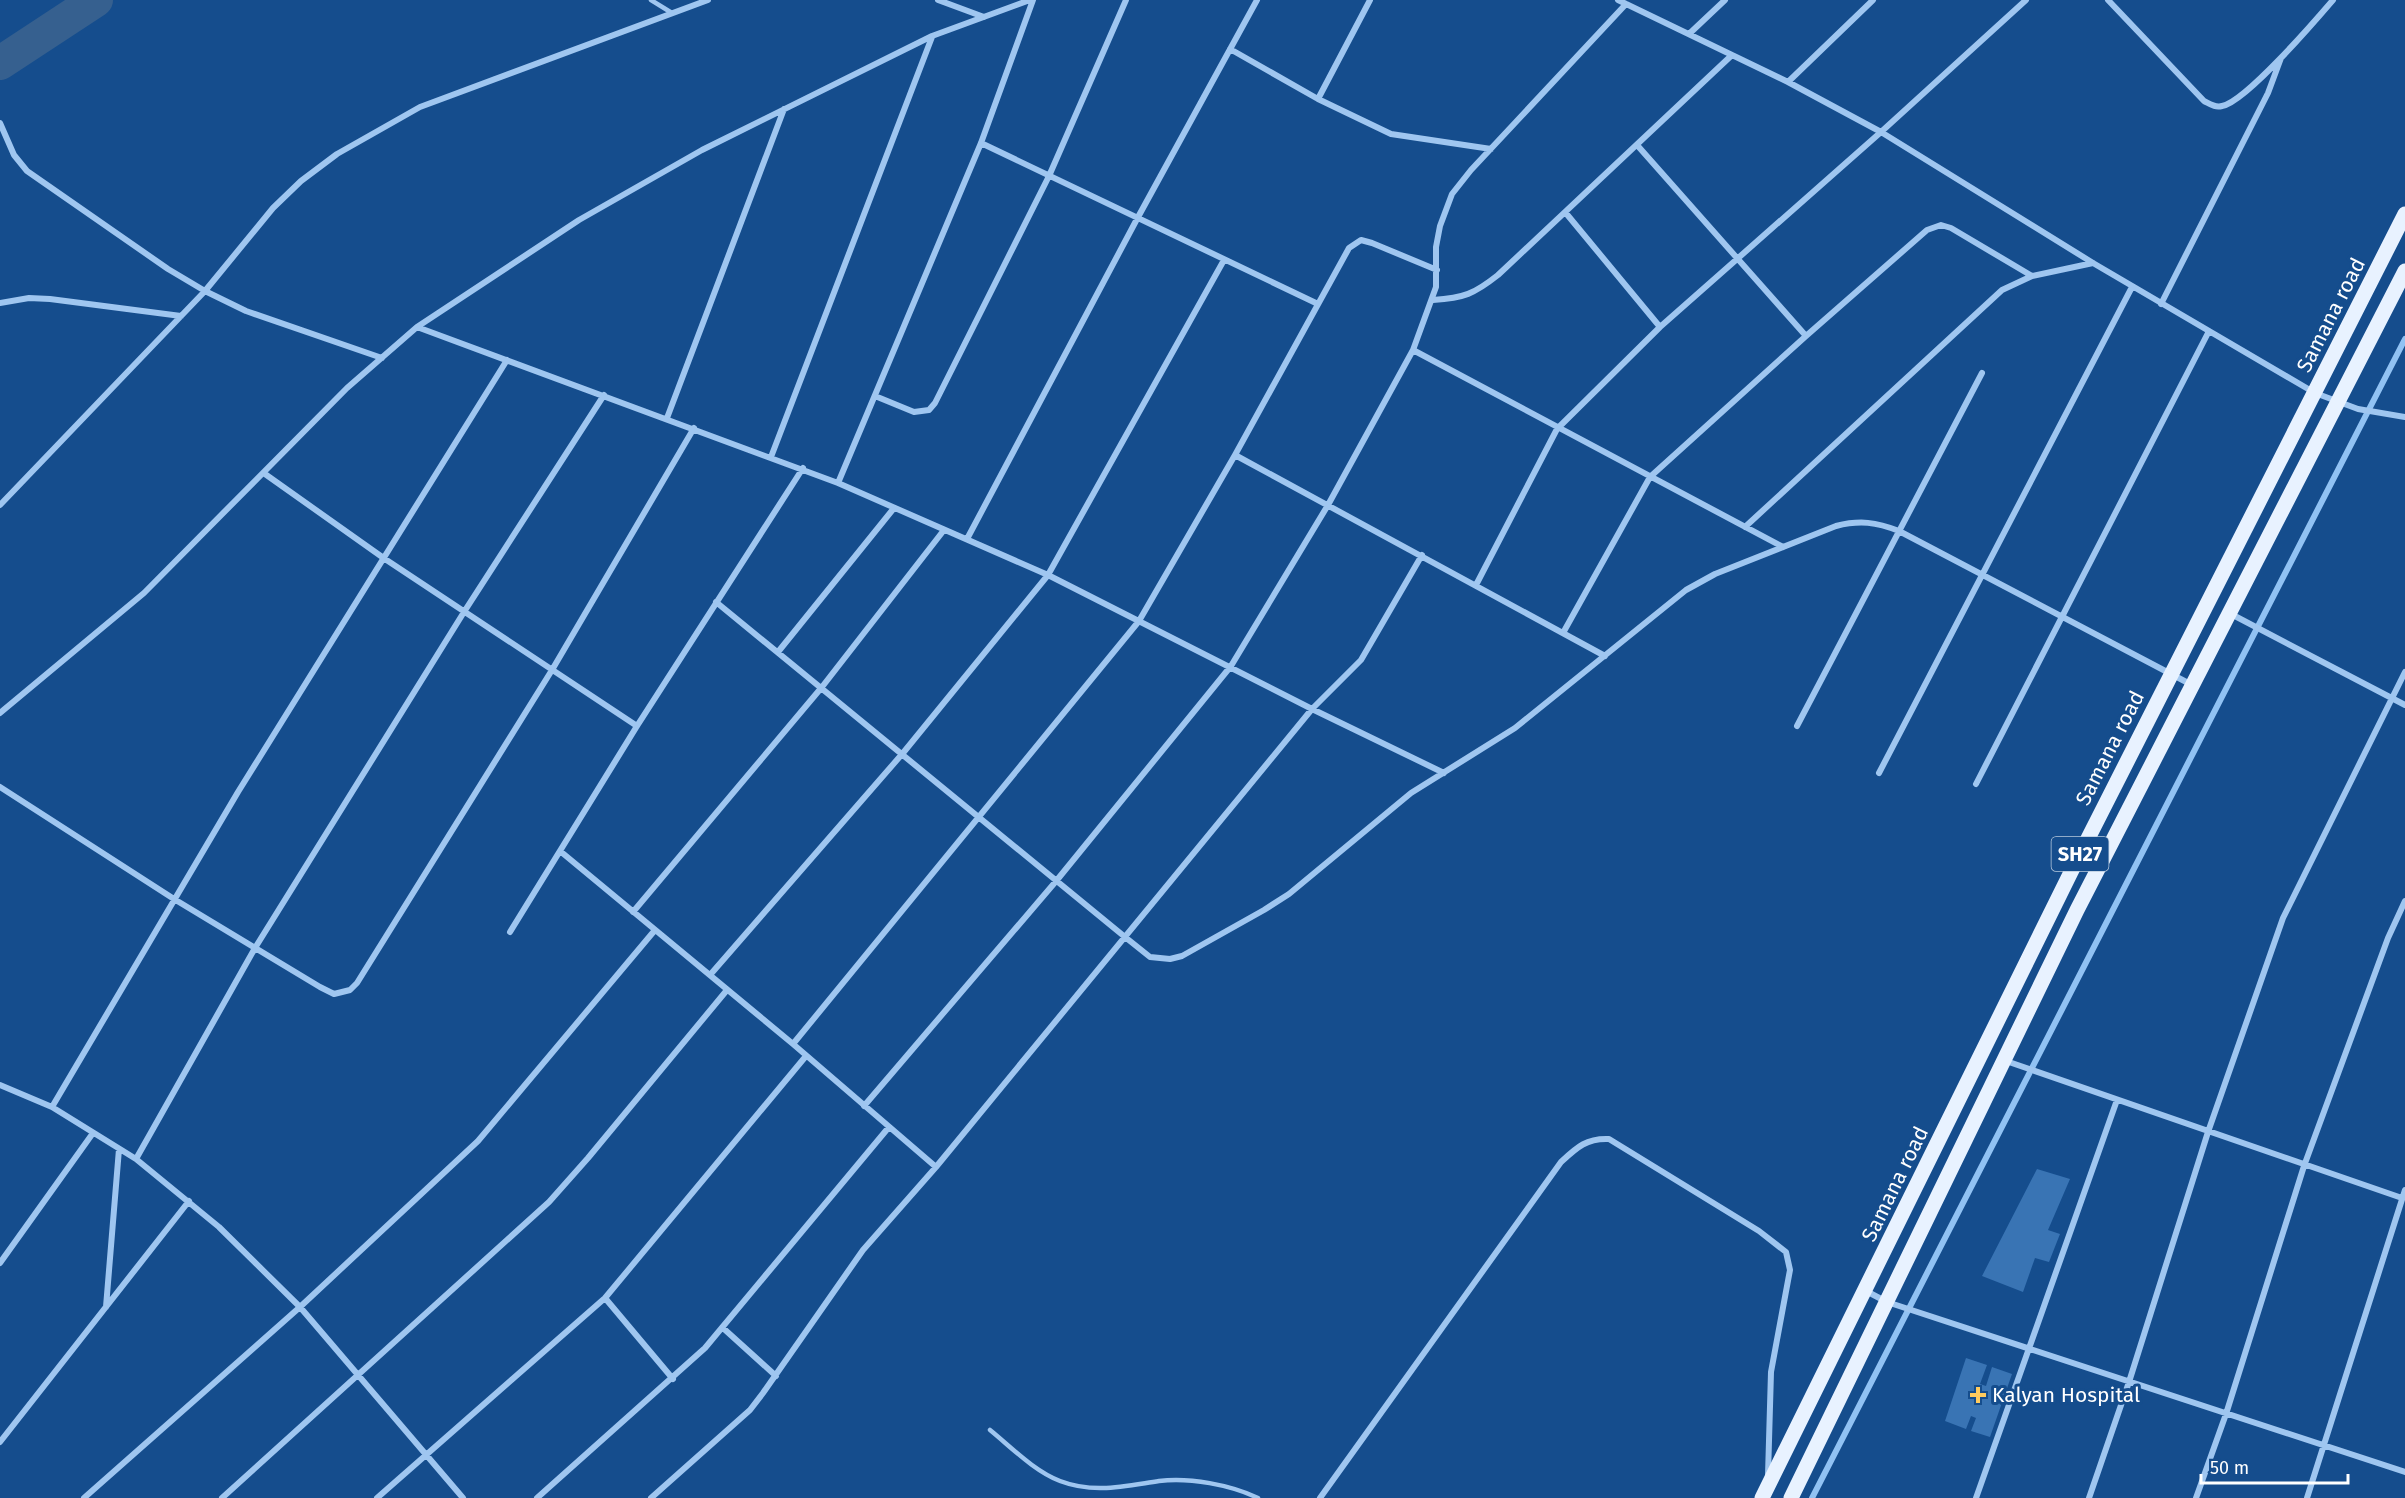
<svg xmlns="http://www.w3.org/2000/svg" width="2405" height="1498" viewBox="0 0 2405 1498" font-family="'Fira Sans',sans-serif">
<rect width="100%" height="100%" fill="#154d8d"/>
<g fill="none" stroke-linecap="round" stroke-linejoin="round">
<path stroke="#91c2f3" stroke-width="6" d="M 1812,1498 L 2405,339"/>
<path stroke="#36608f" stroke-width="34" d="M 0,63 L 96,0"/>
</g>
<path fill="#3974b4" d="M 2037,1169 L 2070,1179 L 2048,1230 L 2060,1234 L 2049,1262 L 2035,1258 L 2023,1292 L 1982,1276 Z
M 1966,1358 L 1987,1365 L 1980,1384 L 1986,1386 L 1992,1367 L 2012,1374 L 1990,1437 L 1971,1431 L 1976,1418 L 1971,1416 L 1966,1429 L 1945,1421 Z"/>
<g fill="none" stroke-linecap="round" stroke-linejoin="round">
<path stroke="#9fc6f0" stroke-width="4.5" d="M 651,0 L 672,13
M 990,1430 C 1011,1447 1034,1471 1060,1481 C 1094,1494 1125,1486 1159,1481 C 1189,1477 1231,1485 1258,1498"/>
<path stroke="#9fc6f0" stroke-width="6" d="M 938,0 L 984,17
M 1618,0 L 1788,82 L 1881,132 L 2093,263 L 2315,393 L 2358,409 L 2405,417
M 2108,0 L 2204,101 C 2210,104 2215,108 2222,106 C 2245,102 2315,21 2333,0
M 1689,34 L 1725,0
M 1230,49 L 1318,99 L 1391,134 L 1491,149
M 1788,82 L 1873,0
M 1318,99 L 1370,0
M 0,123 L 14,155 L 27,171 L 168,269 L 205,291 L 246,311 L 382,358
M 981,143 L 1318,304
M 1637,145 L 1806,336
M 1565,212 L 1660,327
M 1433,300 C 1464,298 1474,294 1498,275 L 1732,55
M 0,303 L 29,298 L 50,299 L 181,316
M 2161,304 L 2268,93 L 2281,58
M 417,327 L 838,483 L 1048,575 L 1312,709 L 1444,773
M 1413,350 L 1783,547
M 875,396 L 914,412 L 929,410 L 935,403 L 1049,176 L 1126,0
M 667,418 L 784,109
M 1235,455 L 1605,656
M 771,457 L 932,37
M 265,474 L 385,559 L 637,726
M 838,483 L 981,143 L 1033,0
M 0,505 L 205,291 L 273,208 L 301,181 L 337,154 L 420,107 L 708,0
M 1745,527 L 2002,290 L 2032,276 L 2093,263
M 967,539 L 1137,219 L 1257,0
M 1476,585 L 1557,429 L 1660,327 L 1881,132 L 2026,0
M 716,602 L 1125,937 L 1150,957 L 1170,959 L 1182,956 L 1264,910 L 1289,894 L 1411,793 L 1515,728 L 1686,590 L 1715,574 L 1836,526 C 1860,520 1876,522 1899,531 L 2192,685
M 2231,614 L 2405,705
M 1563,633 L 1650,477 L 1806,336 L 1927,230 L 1941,225 L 1951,228 L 2032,276
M 778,652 L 894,508
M 0,713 L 144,593 L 347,388 L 417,327 L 579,220 L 702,150 L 932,36 L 1030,0
M 1797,726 L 1982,373
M 1879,773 L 2132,287
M 1976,784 L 2209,331
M 0,787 L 174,899 L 320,987 L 334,994 L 350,990 L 357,983 L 552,670 L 694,428
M 560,851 L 793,1044 L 936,1167
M 633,912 L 822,687 L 944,530
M 510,932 L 637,726 L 803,468
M 710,975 L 903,753 L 1048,575 L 1224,260
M 793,1044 L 1139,621 L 1235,455 L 1349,248 L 1361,240 L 1372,243 L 1437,270
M 2006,1061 L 2402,1198
M 0,1085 L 52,1107 L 136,1159 L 219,1227 L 300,1307 L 463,1498
M 864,1106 L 1057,880 L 1231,666 L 1328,505 L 1413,350 L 1436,287 L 1436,247 L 1440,226 L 1452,194 L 1471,170 L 1626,4
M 52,1107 L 238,792 L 507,360
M 136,1159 L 255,948 L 464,612 L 604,395
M 0,1263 L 93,1133
M 1866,1291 L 1887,1302 L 2405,1472
M 605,1298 L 673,1379
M 106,1307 L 119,1149
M 723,1328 L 776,1376
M 0,1442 L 189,1201
M 84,1498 L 300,1307 L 478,1141 L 655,930
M 222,1498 L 549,1202 L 588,1158 L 727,990
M 377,1498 L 605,1298 L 806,1056
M 537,1498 L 705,1348 L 889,1127
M 651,1498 L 750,1410 L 763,1393 L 863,1250 L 936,1167 L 1312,709 L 1361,660 L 1422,555
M 1320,1498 L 1561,1162 C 1577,1147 1587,1138 1609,1139 L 1759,1231 L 1786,1252 L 1790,1270 L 1771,1372 L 1768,1475
M 1976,1498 L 2117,1100
M 2089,1498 L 2129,1382 L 2208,1132 L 2283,918 L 2405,672
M 2196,1498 L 2226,1414 L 2304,1166 L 2388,938 L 2405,901
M 2307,1498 L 2405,1190"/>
<path stroke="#e8f2ff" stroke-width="15" d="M 1762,1498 L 2071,872 L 2405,214
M 1791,1498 L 2077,910 L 2405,271"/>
</g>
<path fill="#ffcb5e" stroke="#154d8d" stroke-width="2" d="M1975 1386h6v6h6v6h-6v6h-6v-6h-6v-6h6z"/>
<g text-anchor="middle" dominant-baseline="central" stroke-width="6" stroke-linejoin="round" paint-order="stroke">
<rect fill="#154d8d" stroke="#b9cadd" stroke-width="1.5" x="2051.5" y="837" width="57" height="34" rx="4.5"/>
<g font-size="20" font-weight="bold" fill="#fff">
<text x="2080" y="854">SH27</text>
</g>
<g font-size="21" fill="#fff" stroke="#154d8d">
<text transform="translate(2331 315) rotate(-63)">Samana road</text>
<text transform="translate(2110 748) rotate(-63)">Samana road</text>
<text transform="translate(1895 1184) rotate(-64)">Samana road</text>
</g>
<g font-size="21" fill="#fff" stroke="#154d8d" text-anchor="start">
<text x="1992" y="1395">Kalyan Hospital</text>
</g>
</g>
<path d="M2201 1474v9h147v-9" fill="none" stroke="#ffffff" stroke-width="3"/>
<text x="2210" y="1474" font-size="18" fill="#ffffff" stroke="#154d8d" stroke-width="4.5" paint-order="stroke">50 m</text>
</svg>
